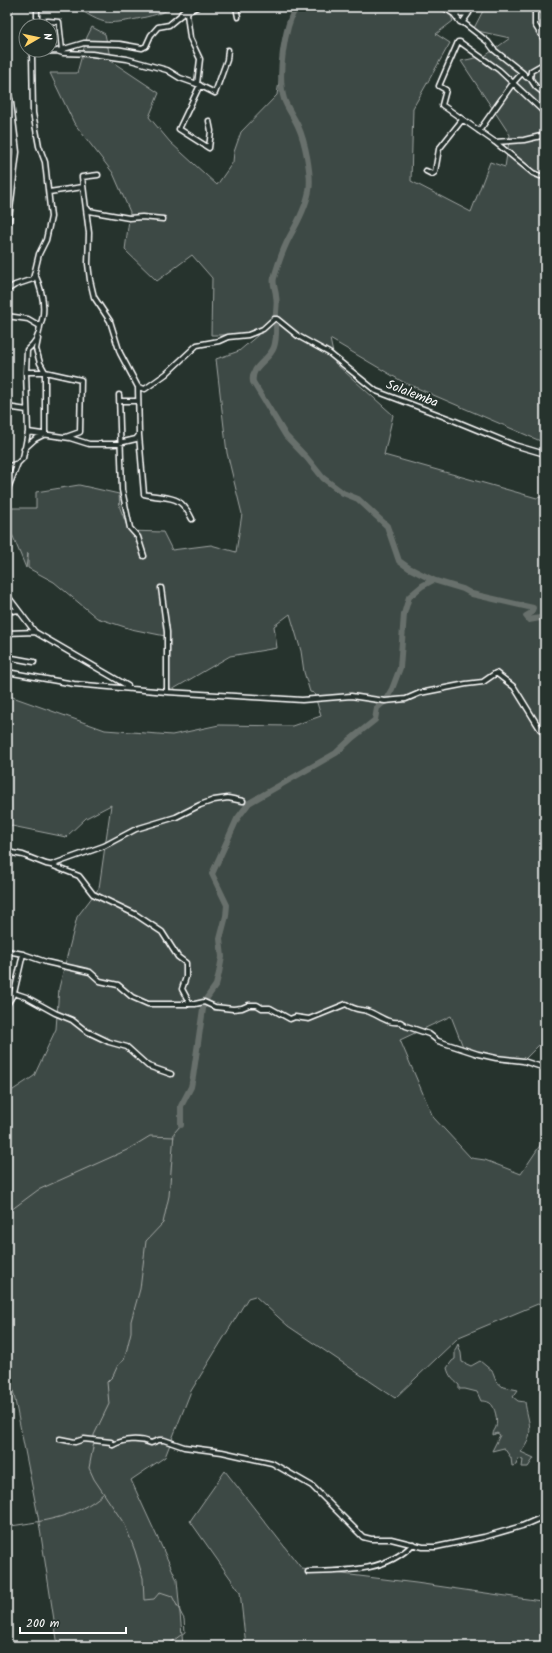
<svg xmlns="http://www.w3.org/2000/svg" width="552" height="1653" viewBox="0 0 552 1653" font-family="Kalam,sans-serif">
<rect width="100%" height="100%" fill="#26332d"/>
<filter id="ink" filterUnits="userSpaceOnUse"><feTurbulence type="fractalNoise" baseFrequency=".025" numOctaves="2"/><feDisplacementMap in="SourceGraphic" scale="8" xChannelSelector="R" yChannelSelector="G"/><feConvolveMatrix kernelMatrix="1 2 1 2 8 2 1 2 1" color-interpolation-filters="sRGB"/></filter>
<g filter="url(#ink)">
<path fill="#3e4944" stroke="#9ea4a2" d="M 75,7 L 173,7 C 167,14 115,25 105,22 C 93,19 85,12 75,7 Z
M 296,7 L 440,7 L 451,16 L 453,21 L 436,34 L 450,43 L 413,108 L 411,181 L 471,212 L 490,162 L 505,167 L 510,135 L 461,61 L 485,56 L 510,38 L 473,30 L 485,7 L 545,7 L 545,77 L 539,83 L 545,89 L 545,443 L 403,382 L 330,339 L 335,363 L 393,415 L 384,455 L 537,498 L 545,496 L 545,1039 L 524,1060 L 465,1052 L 451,1016 L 400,1040 L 433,1117 L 471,1158 L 485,1160 L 521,1174 L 545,1138 L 545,1301 L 459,1337 L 395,1398 L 288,1326 L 255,1296 L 248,1298 L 191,1391 L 165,1457 L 131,1480 L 177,1580 L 183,1646 L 58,1646 L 38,1516 L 7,1360 L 7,1094 L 34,1076 L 56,1029 L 59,988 L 77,917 L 99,888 L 111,805 L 86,818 L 66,837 L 7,825 L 7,695 L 105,730 L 172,735 L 219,725 L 292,726 L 321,716 L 314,693 L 310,692 L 304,672 L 301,651 L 290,614 L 274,626 L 277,648 L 230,656 L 170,691 L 165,636 L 131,629 L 97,618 L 54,582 L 28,568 L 28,553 L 26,568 L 12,534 L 12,508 L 36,508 L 36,492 L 79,485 L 119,494 L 120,508 L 129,531 L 163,532 L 172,550 L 211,545 L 236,552 L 242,514 L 227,453 L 216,359 L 239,351 L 258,335 L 211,335 L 212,278 L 192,255 L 157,281 L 125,250 L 130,212 L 113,173 L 74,123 L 50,73 L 77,73 L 87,37 L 92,27 L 105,34 L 111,61 L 159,93 L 149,117 L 170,142 L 217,185 L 233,162 L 234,152 L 241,132 L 277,95 L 285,41 Z
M 458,1344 L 461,1353 L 462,1362 L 471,1366 L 480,1361 L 492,1371 L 496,1381 L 503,1387 L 518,1390 L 513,1397 L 518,1401 L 525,1402 C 528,1423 536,1433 521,1452 L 534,1458 L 528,1467 L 522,1467 L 523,1460 L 518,1459 L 516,1465 L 512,1466 L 511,1458 L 504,1448 L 492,1451 L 500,1435 L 497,1433 L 493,1435 C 493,1431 495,1430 496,1427 C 498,1421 495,1406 490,1403 C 487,1401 483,1401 481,1401 L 477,1392 L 465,1389 L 459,1389 L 459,1385 C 453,1380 449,1376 447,1368 L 452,1361 L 455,1359 L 455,1350 Z
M 225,1471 L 302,1569 L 416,1583 L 541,1601 L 545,1593 L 545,1646 L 246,1646 L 240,1592 L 190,1521 Z"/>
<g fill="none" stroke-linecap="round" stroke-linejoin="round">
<path stroke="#a4a9a7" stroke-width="1" d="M 7,1213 L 38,1190 L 127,1150 L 150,1136 L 174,1137
M 94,1438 L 94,1435 L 109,1404 L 107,1382 L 113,1376 L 118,1365 L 124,1360 L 126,1353 L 131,1332 L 131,1321 L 140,1289 L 146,1241 L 163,1223 L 169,1196 L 174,1133 L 181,1125
M 94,1442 L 89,1468 L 94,1479 L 125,1525 L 135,1551 L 143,1578 L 144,1600 L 154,1599 L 160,1592 L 172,1596 L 184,1619 L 185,1632 L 166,1646
M 11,1526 C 44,1521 78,1517 103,1494"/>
<path stroke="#67706c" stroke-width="6" d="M 296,7 C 284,28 277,76 284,99 C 287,108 294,117 298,126 C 305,141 312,175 309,191 C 306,207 298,222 290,236 C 283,249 278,264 274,278 C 272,284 276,290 276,296 C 278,304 275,312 276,320 C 276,330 277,338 274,347 C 270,360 250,366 253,382 L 286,436 L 307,458 L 323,478 L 343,493 L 358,499 L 387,526 L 399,561 L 409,568 L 433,580 L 463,589 L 472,594 L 533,608 L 531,613 L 526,616 L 529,620 L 545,617
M 181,1125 L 181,1106 L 191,1087 L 193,1077 L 204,1002 L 216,985 L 219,973 L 222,957 L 220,939 L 226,916 L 227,905 L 212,874 L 237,819 L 249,803 L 336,753 L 351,739 L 375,720 L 377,708 L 385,701 L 392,689 L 400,668 L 404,614 L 409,597 L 422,586 L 433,580"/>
<defs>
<path id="street" d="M 236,7 L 238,17
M 443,7 L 454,14 L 460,22 L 465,24 L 488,42 L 494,50 L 523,73 L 526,77 L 530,78 L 536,87 L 545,94
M 535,7 L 535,25 L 545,41
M 181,14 L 186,7
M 454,14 L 469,13 L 469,7
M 37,21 L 37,7
M 462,23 L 469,13
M 32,26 L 31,23 L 48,21 L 59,22 L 62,50
M 57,51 L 63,53 L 92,54 L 127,59 L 167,70 L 180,78 L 197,84 L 200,59 L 190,38 L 187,14 L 189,7
M 530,78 L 531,71 L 545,63
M 197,84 L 215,93 L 227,60 L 228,50
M 200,85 L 179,129 L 209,148 L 211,131 L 209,121
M 545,113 L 499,70 L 460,42 L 458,42 L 439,86 L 446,90 L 442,105 L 495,142 L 533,173 L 540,176 L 545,176
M 479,131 L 513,83 L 522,73
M 495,142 L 524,140 L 545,135
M 426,171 L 432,174 L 435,172 L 439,149 L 462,120
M 49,192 L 83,187
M 87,208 L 89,211 L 129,218 L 142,217 L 163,219
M 35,274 C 42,290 47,309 40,326
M 7,290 L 15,285 L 33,279 L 39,254 L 46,240 L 51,217 L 45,162 L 39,146 L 33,113 L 32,55 L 37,52 L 57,51 L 84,43 L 120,44 L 142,48 L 146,46 L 151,35 L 158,27 L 169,25 L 181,15 L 197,7
M 7,316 L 28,319 L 40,326 C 39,337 35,343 27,350 L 26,372 L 45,372 L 81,380 L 80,432 L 66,437
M 138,387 L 145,389 L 166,374 L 197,345 L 219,341 L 228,337 L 248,335 L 263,329 L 274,319 L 277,319 L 298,336 L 329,353 L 376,391 L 453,420 L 514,445 L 545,454
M 119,395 L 122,490 L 130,528 L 138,537 L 144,556
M 120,401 L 138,401
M 7,407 L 27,410
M 28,432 L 70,438 L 89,444 L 115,444 L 136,439 L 139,435 L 138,387 L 120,353 L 110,321 L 94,297 L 90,280 L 88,264 L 89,233 L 82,177 L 98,175
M 139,435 L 144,494 C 168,500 179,492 192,519
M 24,449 L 35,439 L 45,434 L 45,372 L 40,363 L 36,349 L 38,339
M 7,467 L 18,463
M 7,491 L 18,463 L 23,458 L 28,432 L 26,372
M 161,588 L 167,632 L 167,692
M 7,595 L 35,632 L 128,686
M 7,607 L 13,611 L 18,610
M 7,633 L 35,632
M 7,657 L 34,662
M 7,672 L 74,684 L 167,692 L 302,700 L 351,696 L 385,701 L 406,699 L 420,693 L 466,684 L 483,682 L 496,673 L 514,687 L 540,729 L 545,733
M 7,852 L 23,855 L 46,864 L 51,865 L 104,846 L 136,829 L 176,817 L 200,805 L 214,800 L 228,798 L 243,801
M 51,865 L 79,876 L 93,894 L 135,914 L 162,932 L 178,957 L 186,963 L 186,977 L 182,989 L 190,1004
M 7,951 L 23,954 L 46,962 L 90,972 L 100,981 L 118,985 L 132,997 L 148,1004 L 195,1004 L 204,1002 L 215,1007 L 233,1009 L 242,1008 L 249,1005 L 257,1005 L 262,1008 L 270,1008 L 290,1019 L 295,1017 L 309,1019 L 346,1004 C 354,1010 358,1009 367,1011 C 379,1015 387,1024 400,1022 L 406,1026 L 429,1034 L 438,1041 L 478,1054 L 496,1058 L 523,1061 L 545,1068
M 14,993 L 26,997 L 55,1013 L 72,1020 L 86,1031 L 109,1042 L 127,1047 L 148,1066 L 171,1074
M 7,1002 L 8,1003 L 14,993 L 23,954
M 60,1439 L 75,1442 L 84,1439 L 111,1442 L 113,1445 C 124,1439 139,1438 151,1443 L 159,1440 L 164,1440 L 184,1447 L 222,1452 L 272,1463 L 312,1486 L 363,1537 L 371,1539 L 391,1539 L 423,1547 L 436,1547 L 484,1537 L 522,1526 L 545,1516
M 308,1572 C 344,1571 387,1572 413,1544"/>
<path id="secondary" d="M 7,16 L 9,7
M 7,92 L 10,103 L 16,152 L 7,227"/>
</defs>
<use href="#street" stroke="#fff" stroke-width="7"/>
<use href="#secondary" stroke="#fff" stroke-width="9"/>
<use href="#street" stroke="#26332d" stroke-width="4"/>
<use href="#secondary" stroke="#26332d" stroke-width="6"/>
</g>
</g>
<g text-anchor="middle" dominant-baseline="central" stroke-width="3" stroke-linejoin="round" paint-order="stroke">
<g font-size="13" fill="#fff" stroke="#26332d">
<text transform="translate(412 394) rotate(21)">Solalemba</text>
</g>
</g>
<rect width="552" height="1653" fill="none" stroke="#26332d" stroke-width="24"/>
<rect x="12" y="12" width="528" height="1629" fill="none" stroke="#fff" stroke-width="1.5" filter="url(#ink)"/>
<g transform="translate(38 38) rotate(81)"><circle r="19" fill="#26332d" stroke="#7d8581"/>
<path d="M0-3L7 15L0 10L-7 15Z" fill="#ffd166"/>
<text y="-6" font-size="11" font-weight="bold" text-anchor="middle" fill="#ffffff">N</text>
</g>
<path d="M20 1627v6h106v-6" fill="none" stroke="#ffffff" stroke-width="2"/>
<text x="26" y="1627" font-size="12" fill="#ffffff" stroke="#26332d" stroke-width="3" paint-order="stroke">200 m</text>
</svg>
